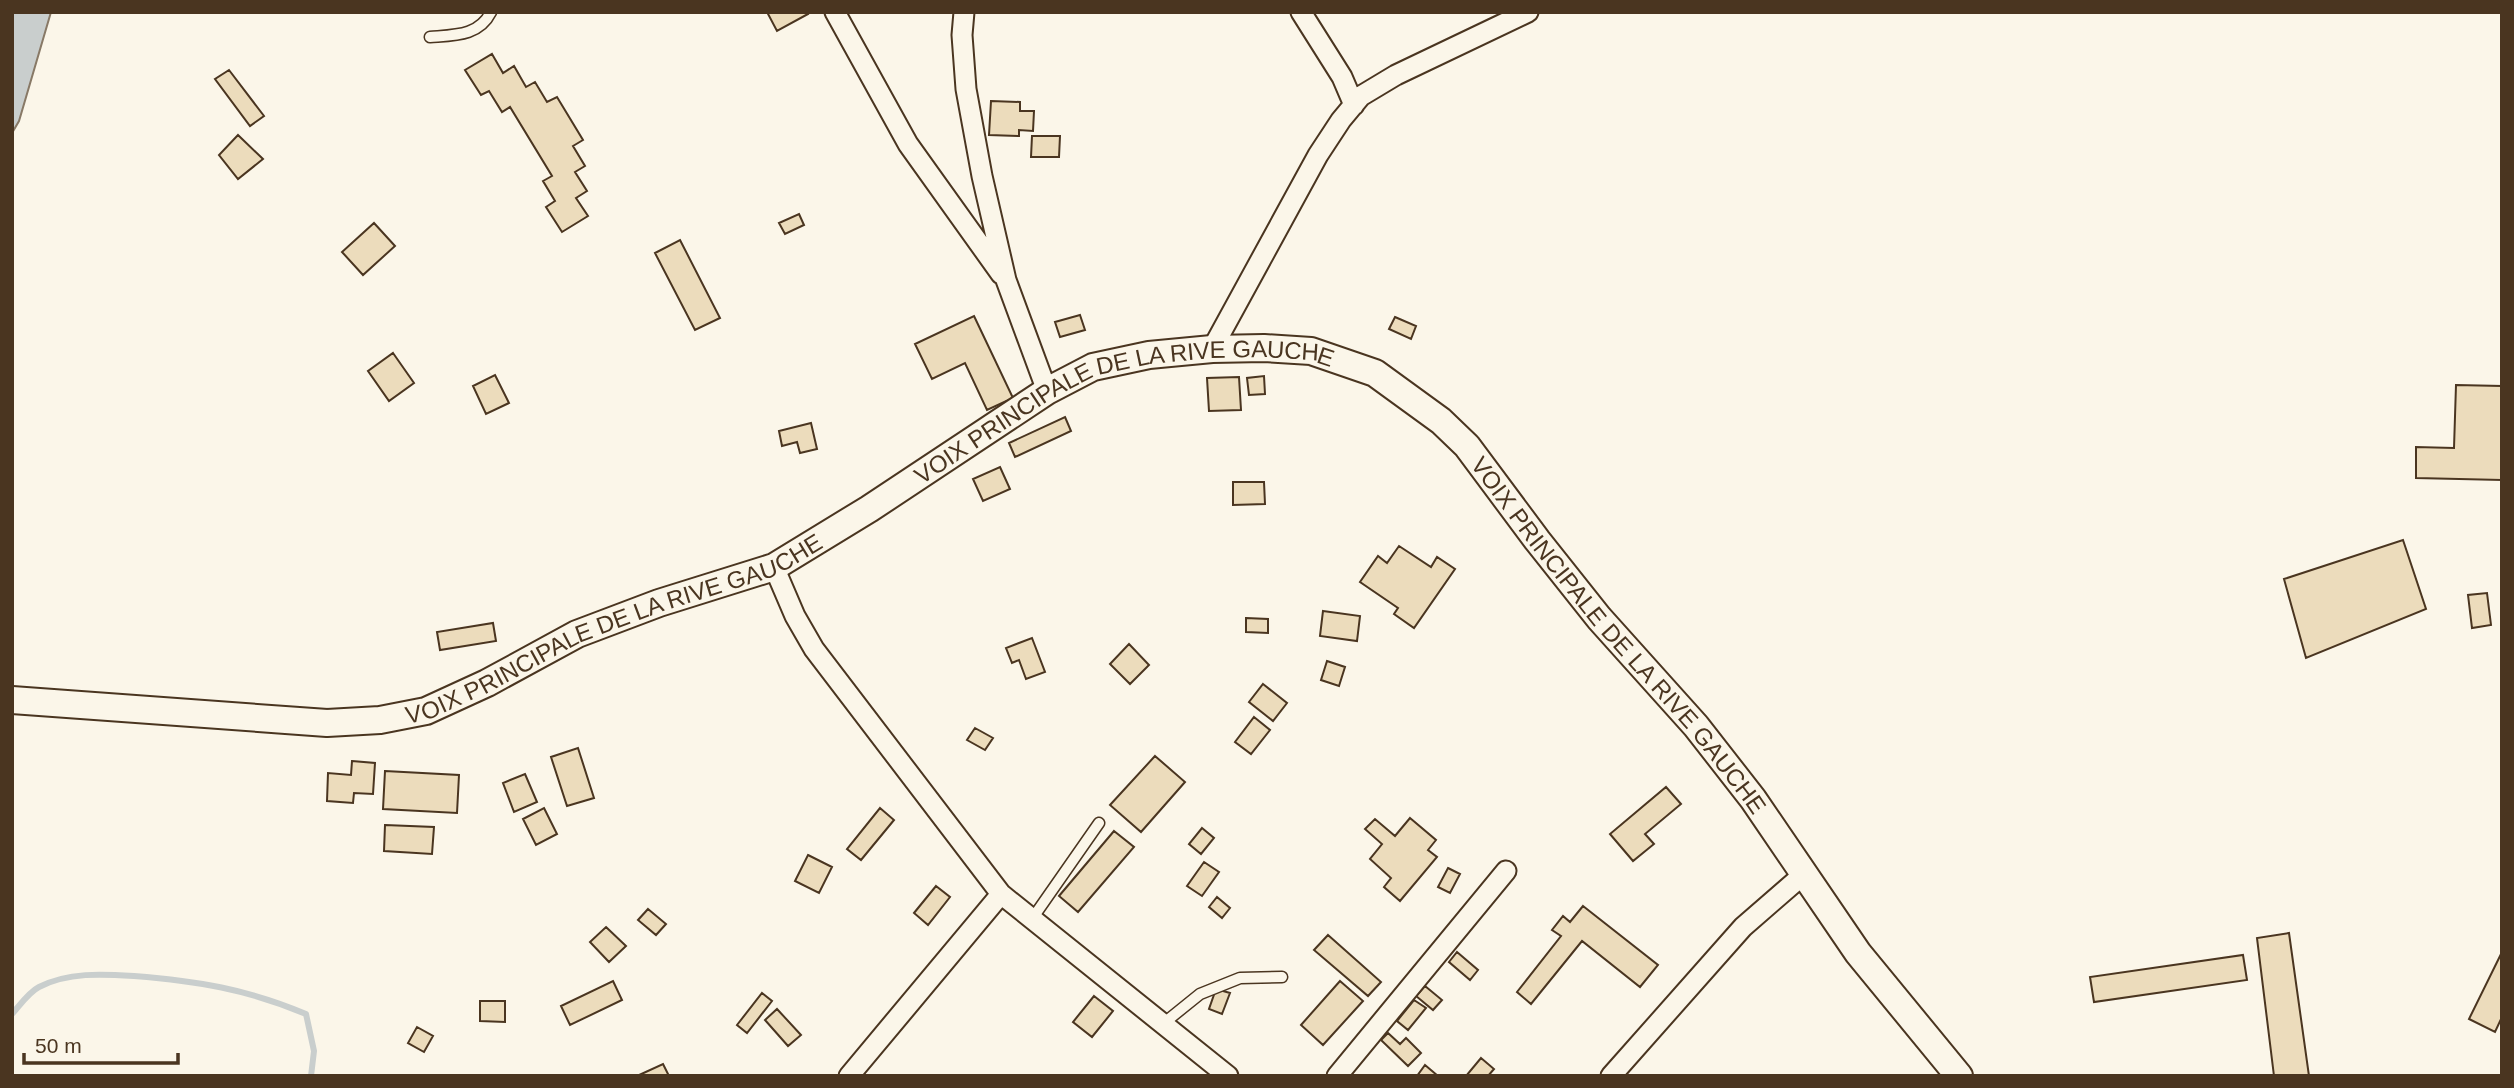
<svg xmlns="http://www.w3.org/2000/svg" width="2514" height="1088" viewBox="0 0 2514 1088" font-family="Helvetica,sans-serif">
<rect width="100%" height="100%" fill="#fbf6e9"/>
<path fill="#c9cecd" stroke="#887966" stroke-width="2" d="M 12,12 L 51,12 L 19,121 L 12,133 Z"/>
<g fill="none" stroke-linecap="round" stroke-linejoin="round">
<path stroke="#c9cecd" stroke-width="6" d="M 12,1014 C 20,1005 29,992 39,987 C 68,972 102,974 134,976 C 197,981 247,989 306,1014 L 314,1051 L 311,1076"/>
</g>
<path fill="#ecdcbc" stroke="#4a3520" stroke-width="2" d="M 767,12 L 807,12 L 808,14 L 777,31 Z
M 492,54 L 503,73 L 514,66 L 526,87 L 535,82 L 547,102 L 557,97 L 583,140 L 573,146 L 585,166 L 575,172 L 587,191 L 576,198 L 588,216 L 562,232 L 546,207 L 555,201 L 543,181 L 552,176 L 510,107 L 502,112 L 489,91 L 481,95 L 465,70 Z
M 229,70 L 264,116 L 250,126 L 215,79 Z
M 991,101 L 1020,102 L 1020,111 L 1034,111 L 1033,131 L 1019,130 L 1019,136 L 989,135 Z
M 238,135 L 263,159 L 238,179 L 219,155 Z
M 1032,136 L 1060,136 L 1059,157 L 1031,157 Z
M 799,214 L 804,225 L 785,234 L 779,223 Z
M 374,223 L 395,246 L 363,275 L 342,252 Z
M 680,240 L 720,318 L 695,330 L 655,253 Z
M 1080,315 L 1085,330 L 1060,337 L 1055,322 Z
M 974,316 L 1013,398 L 987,410 L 965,363 L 932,379 L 915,344 Z
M 1395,317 L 1416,326 L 1411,339 L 1389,329 Z
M 393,353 L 414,383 L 389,401 L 368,371 Z
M 495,375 L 509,403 L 486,414 L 473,386 Z
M 1264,376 L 1265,394 L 1249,395 L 1247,378 Z
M 1239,377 L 1241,410 L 1209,411 L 1207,378 Z
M 2456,385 L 2502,386 L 2502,480 L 2416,478 L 2416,447 L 2454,448 Z
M 1065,417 L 1071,431 L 1015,457 L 1009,443 Z
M 811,423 L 817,449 L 800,453 L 797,442 L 782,446 L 779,431 Z
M 1000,467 L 1010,489 L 983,501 L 973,479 Z
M 1233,482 L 1264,482 L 1265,504 L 1233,505 Z
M 2403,540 L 2426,609 L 2306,658 L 2284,579 Z
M 1399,546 L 1431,567 L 1437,557 L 1455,569 L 1414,628 L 1394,614 L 1398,608 L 1360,582 L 1378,556 L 1387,563 Z
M 2487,593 L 2491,625 L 2472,628 L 2468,595 Z
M 1323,611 L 1360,616 L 1357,641 L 1320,636 Z
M 1246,618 L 1268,619 L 1268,633 L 1246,632 Z
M 493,623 L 496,641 L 440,650 L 437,632 Z
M 1032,638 L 1045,672 L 1026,679 L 1019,660 L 1012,663 L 1006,648 Z
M 1129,644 L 1149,665 L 1130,684 L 1110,664 Z
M 1327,661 L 1345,667 L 1339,686 L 1321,680 Z
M 1263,684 L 1287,703 L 1273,721 L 1249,702 Z
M 1254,717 L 1270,730 L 1251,754 L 1235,742 Z
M 975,728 L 993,738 L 985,750 L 967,740 Z
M 578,748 L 594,798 L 567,806 L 551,757 Z
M 1155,756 L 1185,782 L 1141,832 L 1110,805 Z
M 352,761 L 375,763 L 373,794 L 354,793 L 353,803 L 327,801 L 328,773 L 351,775 Z
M 385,771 L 459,775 L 457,813 L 383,809 Z
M 525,774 L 537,802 L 514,812 L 503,783 Z
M 1666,787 L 1681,804 L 1645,834 L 1654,844 L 1633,861 L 1610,834 Z
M 544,808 L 557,834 L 536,845 L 523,819 Z
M 880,808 L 894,820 L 861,860 L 847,849 Z
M 1410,818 L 1436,840 L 1428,850 L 1437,857 L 1400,901 L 1384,887 L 1391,878 L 1370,859 L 1382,844 L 1365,829 L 1375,819 L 1395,836 Z
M 385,825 L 434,827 L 432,854 L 384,851 Z
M 1202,828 L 1214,838 L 1201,854 L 1189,844 Z
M 1114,831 L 1134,847 L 1078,912 L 1059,896 Z
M 808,855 L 832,867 L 819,893 L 795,881 Z
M 1204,862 L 1219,872 L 1202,896 L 1187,886 Z
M 1448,868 L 1460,874 L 1450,893 L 1438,887 Z
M 936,886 L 950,897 L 928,925 L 914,913 Z
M 1217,897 L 1230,908 L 1222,918 L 1209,907 Z
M 1583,906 L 1658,965 L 1640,987 L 1582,941 L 1531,1004 L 1517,992 L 1561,936 L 1552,930 L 1563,916 L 1570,922 Z
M 648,909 L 666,924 L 656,935 L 638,920 Z
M 606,927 L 626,946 L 609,962 L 590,942 Z
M 2289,933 L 2309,1076 L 2274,1076 L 2257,938 Z
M 1328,935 L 1381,982 L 1368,996 L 1314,950 Z
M 1457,952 L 1478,970 L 1470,980 L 1449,962 Z
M 2502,952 L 2502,1017 L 2495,1032 L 2469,1019 Z
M 2243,955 L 2247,980 L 2094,1002 L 2090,977 Z
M 613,981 L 622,1000 L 570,1025 L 561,1006 Z
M 1340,981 L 1363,1001 L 1323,1045 L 1301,1025 Z
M 1425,986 L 1442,1000 L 1433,1010 L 1416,996 Z
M 1216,989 L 1230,993 L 1222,1014 L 1209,1009 Z
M 762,993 L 772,1001 L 747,1033 L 737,1025 Z
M 1094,996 L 1113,1011 L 1092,1037 L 1073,1022 Z
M 1414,1000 L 1426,1008 L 1408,1030 L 1397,1021 Z
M 480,1001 L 505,1001 L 505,1022 L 480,1021 Z
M 777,1009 L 801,1035 L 788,1046 L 765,1020 Z
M 417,1027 L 433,1036 L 424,1052 L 408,1043 Z
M 1388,1033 L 1400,1044 L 1406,1038 L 1421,1053 L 1408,1066 L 1381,1040 Z
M 1481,1058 L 1494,1069 L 1488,1076 L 1466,1076 Z
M 663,1064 L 669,1076 L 637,1076 Z
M 1425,1065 L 1438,1076 L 1417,1076 Z"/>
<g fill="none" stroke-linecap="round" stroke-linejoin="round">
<defs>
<path id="lane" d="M 430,37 C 455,35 479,36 491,12
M 1032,919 L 1099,823
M 1164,1023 L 1200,994 L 1240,978 L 1282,977"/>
<path id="street" d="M 835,12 L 908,144 L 1001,274
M 964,12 L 962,35 L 966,89 L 982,176 L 1006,280 L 1047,391
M 1301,12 L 1342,77 L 1354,105
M 1212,349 L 1318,155 L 1341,120 L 1361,96 L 1396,75 L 1528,12
M 774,567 L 795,616 L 814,649 L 1001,894 L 1228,1076
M 849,1076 L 1001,894
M 1337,1076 L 1506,871
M 1611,1076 L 1743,927 L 1804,874"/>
<g id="secondary">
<path id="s1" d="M 12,700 L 327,723 L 380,720 L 426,711 L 487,683 L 577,634 L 659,603 L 774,567 L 869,509 L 1047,391 L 1093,367 L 1149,355 L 1212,349 L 1264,348 L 1311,351 L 1375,373 L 1441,421 L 1467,446 L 1537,540 L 1599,618 L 1696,726 L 1753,799 L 1858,953 L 1959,1076"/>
</g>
</defs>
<use href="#lane" stroke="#4a3520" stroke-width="13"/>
<use href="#street" stroke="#4a3520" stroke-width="23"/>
<use href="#secondary" stroke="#4a3520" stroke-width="30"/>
<use href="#lane" stroke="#fbf6e9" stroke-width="10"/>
<use href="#street" stroke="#fbf6e9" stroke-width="19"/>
<use href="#secondary" stroke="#fbf6e9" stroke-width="26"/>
</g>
<g text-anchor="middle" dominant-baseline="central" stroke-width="5" stroke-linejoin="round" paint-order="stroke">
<g font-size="24" fill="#4a3520" stroke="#fbf6e9">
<text stroke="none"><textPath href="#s1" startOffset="1188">VOIX PRINCIPALE DE LA RIVE GAUCHE</textPath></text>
<text stroke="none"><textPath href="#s1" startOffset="621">VOIX PRINCIPALE DE LA RIVE GAUCHE</textPath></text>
<text stroke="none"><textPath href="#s1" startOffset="1818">VOIX PRINCIPALE DE LA RIVE GAUCHE</textPath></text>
</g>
</g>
<rect width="2514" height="1088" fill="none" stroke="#4a3520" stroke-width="28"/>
<path d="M24 1053v10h154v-10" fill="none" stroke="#4a3520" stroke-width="3.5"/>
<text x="35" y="1053" font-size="21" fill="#4a3520" stroke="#fbf6e9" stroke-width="5" paint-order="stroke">50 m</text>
</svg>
